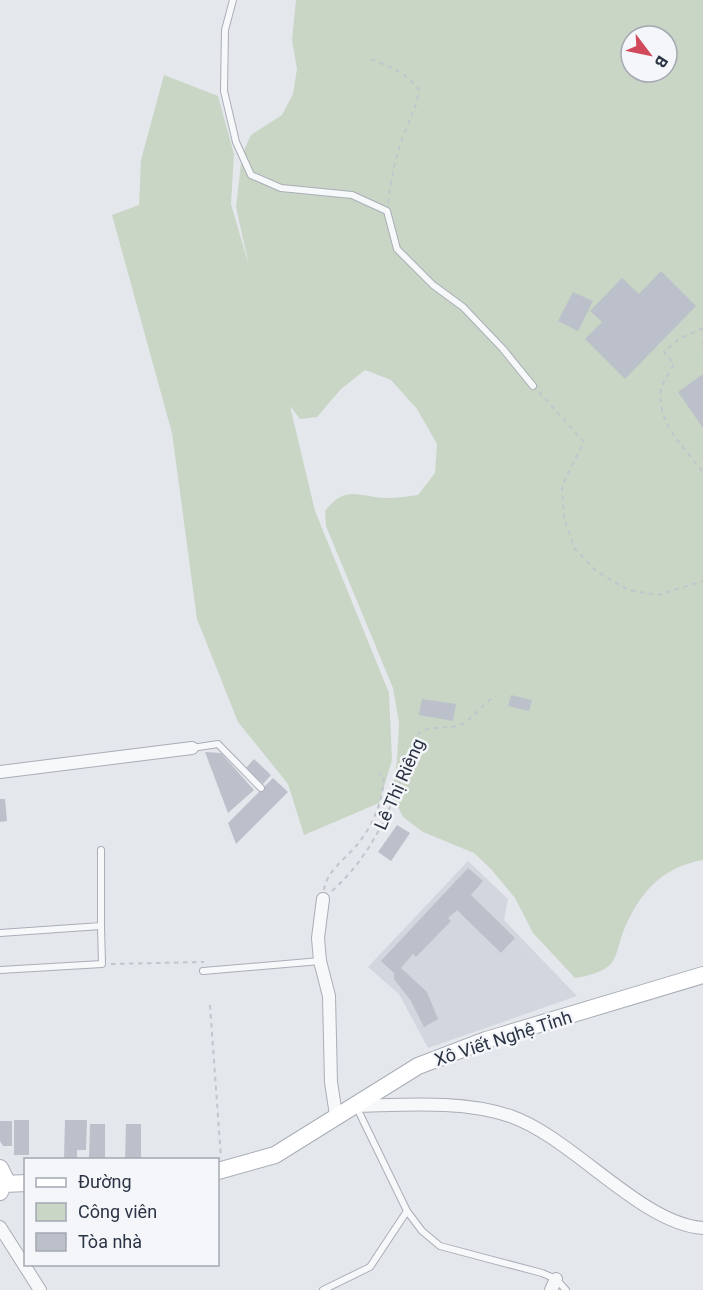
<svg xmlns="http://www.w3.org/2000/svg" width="703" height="1290" viewBox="0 0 703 1290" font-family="Roboto,sans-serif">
<rect width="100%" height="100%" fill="#e4e7ec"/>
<path fill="#d2d6de" d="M 468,861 L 508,899 L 504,920 L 577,996 L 428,1048 L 399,994 L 368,967 Z"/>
<path fill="#c9d6c5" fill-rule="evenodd" d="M 296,0 L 703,0 L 703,860 C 660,867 637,896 622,935 C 619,944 616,959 610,965 C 600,973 588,976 575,978 L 533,933 L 515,898 L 491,869 L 474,853 L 423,832 L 403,817 L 392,795 L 397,761 L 399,723 L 393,688 L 326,526 L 325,511 C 347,483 359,498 389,498 C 398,498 408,496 418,495 L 435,473 L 437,444 L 417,409 L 391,380 L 365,370 L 341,389 L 317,417 L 300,419 L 290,406 L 315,511 L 389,693 L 392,760 L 379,803 L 304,835 L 288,784 L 238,722 L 197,619 L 172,433 L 112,215 L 139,205 L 141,160 L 164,75 L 218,96 L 234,154 L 231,204 L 249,266 L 236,207 L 242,155 L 251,135 L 282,115 L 293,94 L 297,69 L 292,40 ZM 631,36 L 667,36 L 667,72 L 631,72 Z"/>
<path fill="#bbc0ca" d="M 661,271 L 696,306 L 625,379 L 585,339 L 602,322 L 590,311 L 622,278 L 639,294 Z
M 573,292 L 593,301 L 578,331 L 558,321 Z
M 703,374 L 703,428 L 678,392 Z
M 511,695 L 532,700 L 529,711 L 508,706 Z
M 422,699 L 456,704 L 453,721 L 419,715 Z
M 205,752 L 221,753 L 254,790 L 228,813 Z
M 254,759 L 271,775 L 263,784 L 246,768 Z
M 273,778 L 288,792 L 236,844 L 228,823 Z
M 0,799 L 5,799 L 7,821 L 0,822 Z
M 397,825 L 410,833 L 391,861 L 378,852 Z
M 468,868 L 483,881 L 471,895 L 515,938 L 501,953 L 457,910 L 448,918 L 451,921 L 416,957 L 413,954 L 401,968 L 427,992 L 438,1019 L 424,1027 L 411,1001 L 394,979 L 394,973 L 381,961 Z
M 14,1120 L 29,1120 L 29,1155 L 14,1155 Z
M 65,1120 L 87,1120 L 86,1150 L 77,1150 L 77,1160 L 64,1160 Z
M 0,1121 L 12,1121 L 12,1146 L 3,1146 L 0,1141 Z
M 90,1124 L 105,1124 L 105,1159 L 89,1159 Z
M 126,1124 L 141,1124 L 141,1159 L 125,1159 Z"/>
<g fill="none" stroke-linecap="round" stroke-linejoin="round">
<defs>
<path id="lane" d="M 233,0 L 225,30 L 224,91 L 236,142 L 251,175 L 281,188 L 352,195 L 387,211 L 397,249 L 433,285 L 463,307 L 503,349 L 533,386
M 192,748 L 218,744 L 261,788
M 101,850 L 101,926
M 0,933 L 101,926 L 102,964 L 0,970
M 203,971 L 320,961
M 356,1106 L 407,1211 L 422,1231 L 440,1246 L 542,1273 L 556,1279 L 566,1290
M 323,1290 L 370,1267 L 407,1211"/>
<path id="street" d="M 0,772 L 192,748
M 323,899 L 318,938 L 320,961 L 329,996 L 331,1082 L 336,1115
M 355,1106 C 406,1105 461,1100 510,1116 C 572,1137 641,1224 703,1228
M 0,1227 L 40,1290
M 551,1290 L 556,1279"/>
<path id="secondary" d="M 0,1168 L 5,1178 L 0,1192
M 218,1171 L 275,1155 L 418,1066 L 486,1040 L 703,975
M 5,1184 L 26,1183"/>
</defs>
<use href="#lane" stroke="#a9aeb7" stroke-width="8"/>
<use href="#street" stroke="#a9aeb7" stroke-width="14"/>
<use href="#secondary" stroke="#a9aeb7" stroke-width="18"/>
<path stroke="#c2c5cb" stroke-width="2" stroke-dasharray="4.5 4.5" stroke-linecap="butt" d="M 371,59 C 390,67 407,73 419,90 C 417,106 410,119 404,134 C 395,157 391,180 388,204
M 703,328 L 679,339 L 664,352 L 674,364 C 670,372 663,381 661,390 C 656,422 685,449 703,472
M 703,341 L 703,349
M 539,392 L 584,442 L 562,486 L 564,518 L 575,549 L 596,571 L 628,590 L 658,595 L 703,581
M 373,821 L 384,825
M 324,890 C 326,872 346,858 357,845 C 373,825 383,802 384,776 L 379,774
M 332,891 C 380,848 396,793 417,735 C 430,723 446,731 462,724 C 475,717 483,703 496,696
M 111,964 L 204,962
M 210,1005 L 221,1158"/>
<use href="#lane" stroke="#f7f8fa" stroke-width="6"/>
<use href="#street" stroke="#f7f8fa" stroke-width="12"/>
<use href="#secondary" stroke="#fff" stroke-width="16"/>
</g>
<g text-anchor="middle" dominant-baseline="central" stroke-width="5" stroke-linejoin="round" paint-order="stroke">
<g font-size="18" fill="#2b3445" stroke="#f4f6f9">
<text transform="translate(399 784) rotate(-66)">Lê Thị Riêng</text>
<text transform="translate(503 1038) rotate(-18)">Xô Viết Nghệ Tỉnh</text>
</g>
</g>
<rect x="24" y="1158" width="195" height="108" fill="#f4f6f9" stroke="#a4a8b1" stroke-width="1.5"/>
<rect x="36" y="1178" width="30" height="9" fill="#ffffff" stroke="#a4a8b1" stroke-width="1.5"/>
<text x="78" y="1188" font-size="18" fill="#2b3445">Đường</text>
<rect x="36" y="1203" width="30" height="18" fill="#c9d6c5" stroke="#a4a8b1" stroke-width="1.5"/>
<text x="78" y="1218" font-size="18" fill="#2b3445">Công viên</text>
<rect x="36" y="1233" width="30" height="18" fill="#bbc0ca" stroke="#a4a8b1" stroke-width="1.5"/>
<text x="78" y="1248" font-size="18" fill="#2b3445">Tòa nhà</text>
<g transform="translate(649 54) rotate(122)"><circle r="28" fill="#f4f6f9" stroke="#a4a8b1" stroke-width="1.5"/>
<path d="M0-4.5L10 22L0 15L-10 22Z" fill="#d1495b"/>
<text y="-9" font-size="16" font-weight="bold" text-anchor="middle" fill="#2b3445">B</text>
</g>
</svg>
